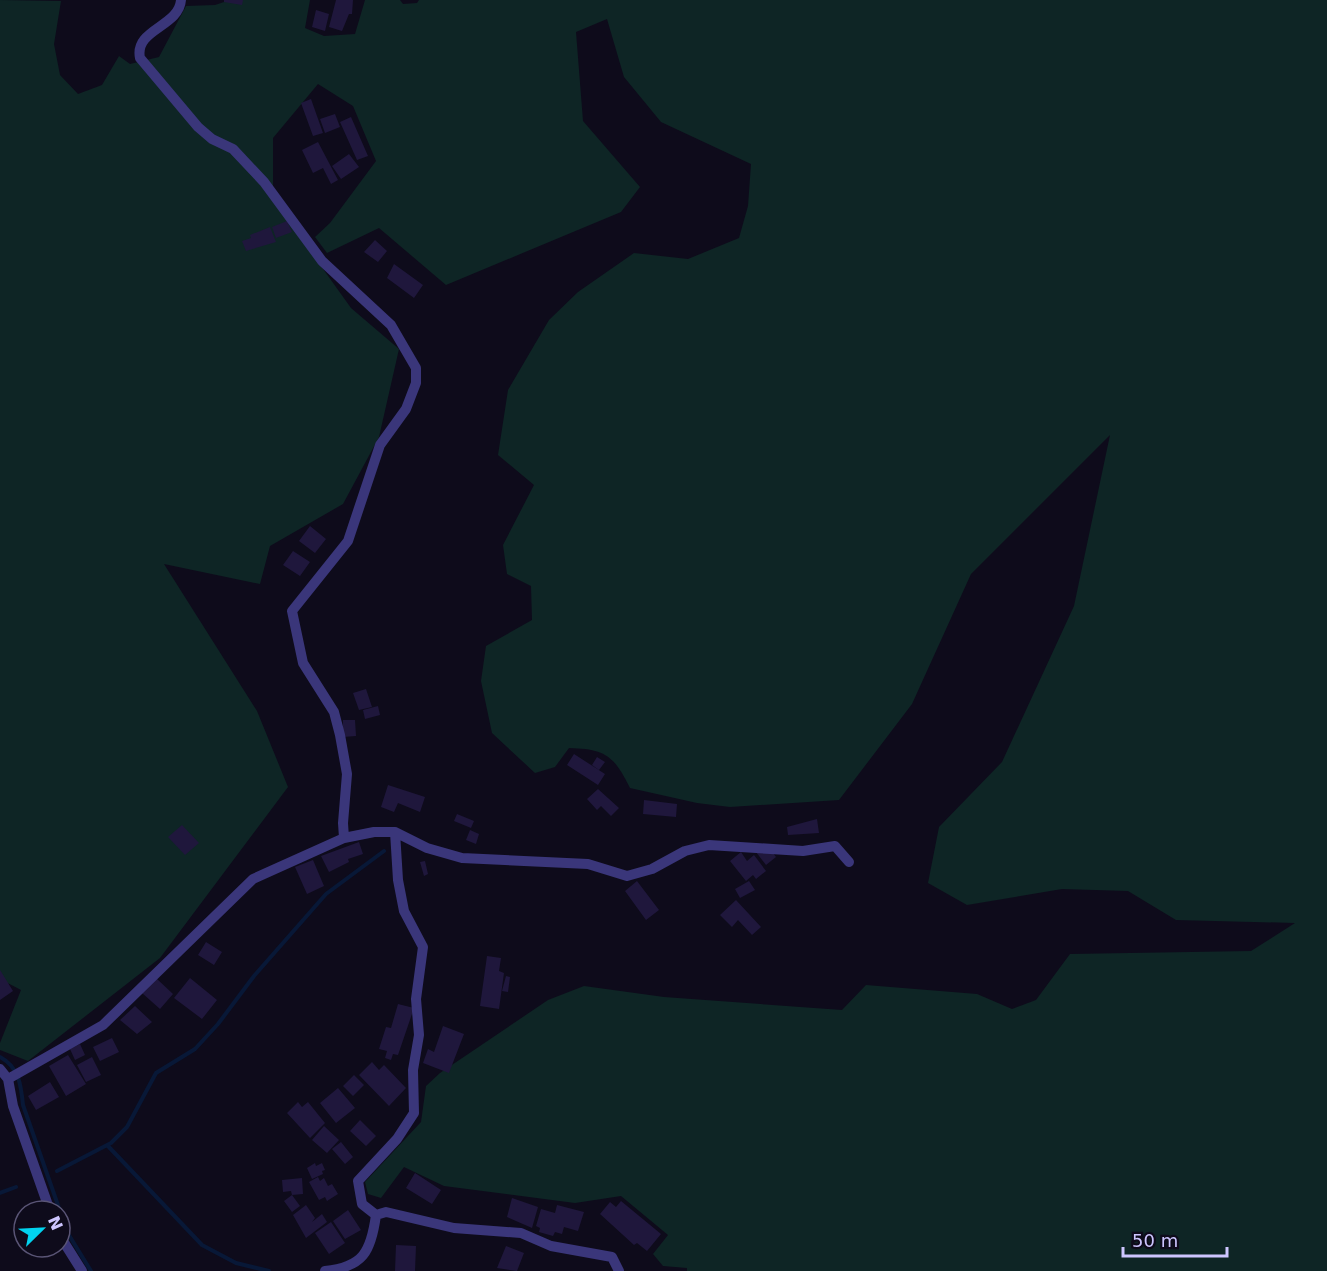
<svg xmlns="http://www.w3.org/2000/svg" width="1327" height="1271" viewBox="0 0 1327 1271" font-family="'DejaVu Sans',sans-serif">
<rect width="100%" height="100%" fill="#0e0b1b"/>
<path fill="#0e2525" d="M 0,0 L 61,1 L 54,44 L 60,75 L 78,94 L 102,85 L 119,56 L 130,64 L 159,57 L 186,6 L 215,5 L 230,0 L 310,0 L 305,28 L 324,36 L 355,34 L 365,0 L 400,0 L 403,4 L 417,3 L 419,0 L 1327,0 L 1327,1271 L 687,1271 L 687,1268 L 663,1266 L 653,1254 L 668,1235 L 621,1196 L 575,1203 L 444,1186 L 404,1167 L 381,1198 L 368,1194 L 365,1182 L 421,1122 L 426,1086 L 440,1073 L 548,1000 L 584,986 L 664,997 L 842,1010 L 866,985 L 977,994 L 1012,1009 L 1036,1000 L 1070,954 L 1251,951 L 1295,923 L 1176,920 L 1128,891 L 1062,889 L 967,905 L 928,883 L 939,827 L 1002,762 L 1074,606 L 1110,435 L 971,574 L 912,704 L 839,800 L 730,807 L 697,803 L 630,788 C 614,756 606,749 569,748 L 555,767 L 535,773 L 492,733 L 481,681 L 486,646 L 532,620 L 531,586 L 507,574 L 503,545 L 534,485 L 498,455 L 508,390 L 549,320 L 578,292 L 634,253 L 688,259 L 739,238 L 748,206 L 751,164 L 661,122 L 624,77 L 607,19 L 576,32 L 583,121 L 640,187 L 621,212 L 446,285 L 379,228 L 327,253 L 315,237 L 330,223 L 376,161 L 353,106 L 318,84 L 273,138 L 273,199 L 351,308 L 399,349 L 379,437 L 343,504 L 270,546 L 260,584 L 164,564 L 257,711 L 288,787 L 160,958 L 28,1061 L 0,1050 L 0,1043 L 21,990 L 0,979 Z"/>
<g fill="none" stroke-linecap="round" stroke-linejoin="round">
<path stroke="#081837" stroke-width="4" d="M 0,1057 C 19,1067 21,1085 23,1105 L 60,1211
M 107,1145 L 202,1245 L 236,1263 L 269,1271
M 57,1171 L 111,1143 L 127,1127 L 156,1073 L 195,1049 L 218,1024 L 254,976 L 326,894 L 384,851
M 0,1193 L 16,1187
M 60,1212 L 67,1232 L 91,1271"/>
</g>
<path fill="#1f173c" d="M 224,0 L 243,0 L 242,5 L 224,2 Z
M 336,0 L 353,0 L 352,14 L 349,14 L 342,31 L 329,27 Z
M 316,10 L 329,14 L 325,31 L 312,27 Z
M 311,99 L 323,133 L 313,136 L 301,103 Z
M 335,114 L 340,127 L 325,133 L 320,119 Z
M 351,117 L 368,156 L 357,160 L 340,122 Z
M 318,142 L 338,180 L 331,184 L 323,168 L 313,173 L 302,150 Z
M 349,154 L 359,167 L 341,179 L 332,166 Z
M 287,221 L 292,232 L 276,238 L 272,227 Z
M 270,227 L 276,242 L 246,251 L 242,241 L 251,238 L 250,235 Z
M 375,240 L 387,251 L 378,262 L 364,252 Z
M 394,264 L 423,285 L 414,298 L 387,278 Z
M 310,526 L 326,539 L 315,553 L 299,541 Z
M 293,551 L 310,562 L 300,576 L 283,565 Z
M 366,689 L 372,707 L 359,710 L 353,693 Z
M 378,706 L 380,715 L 365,719 L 363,710 Z
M 343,720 L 355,720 L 356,736 L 343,737 Z
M 574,754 L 605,774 L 598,785 L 567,765 Z
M 597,757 L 605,762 L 599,770 L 592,765 Z
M 388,785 L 425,797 L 420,812 L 398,803 L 394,812 L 381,807 Z
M 598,789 L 619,808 L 611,816 L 601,806 L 597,810 L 587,799 Z
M 644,800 L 677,804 L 676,817 L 643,814 Z
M 457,814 L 474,821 L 471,828 L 454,821 Z
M 817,819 L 819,833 L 788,835 L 787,827 Z
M 182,825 L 199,843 L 185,855 L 168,837 Z
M 470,830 L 479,834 L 476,844 L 466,840 Z
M 359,842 L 363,854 L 348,859 L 349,862 L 329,872 L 321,856 Z
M 766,844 L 776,857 L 766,865 L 756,852 Z
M 741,852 L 747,861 L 754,855 L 766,871 L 756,879 L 753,875 L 746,881 L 730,861 Z
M 313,860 L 324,886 L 307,894 L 295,867 Z
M 425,861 L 428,874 L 424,876 L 420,862 Z
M 637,881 L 659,910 L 646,920 L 625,891 Z
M 749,881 L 755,890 L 740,898 L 735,889 Z
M 736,900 L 761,927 L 752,935 L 738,920 L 732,927 L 720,915 Z
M 206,942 L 222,952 L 214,965 L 198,955 Z
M 487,956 L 501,958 L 499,971 L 504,973 L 499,1009 L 480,1006 Z
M 0,970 L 13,991 L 0,1000 Z
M 506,976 L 510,977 L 508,992 L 502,991 Z
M 156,978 L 173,994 L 160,1009 L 142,993 Z
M 190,978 L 217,1000 L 202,1019 L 174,998 Z
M 398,1004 L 414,1008 L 398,1055 L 393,1054 L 391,1060 L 385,1058 L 387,1051 L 379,1049 L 386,1027 L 391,1028 Z
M 135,1006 L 152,1022 L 137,1034 L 120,1020 Z
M 443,1026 L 464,1034 L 449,1073 L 423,1063 L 428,1049 L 434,1052 Z
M 112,1038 L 119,1052 L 100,1061 L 93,1047 Z
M 80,1044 L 85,1055 L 75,1060 L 70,1049 Z
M 68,1055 L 86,1084 L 66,1096 L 49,1066 Z
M 92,1057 L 101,1075 L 86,1082 L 77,1065 Z
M 372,1062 L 379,1070 L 384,1065 L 406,1088 L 389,1106 L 359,1075 Z
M 354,1075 L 364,1085 L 353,1096 L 343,1086 Z
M 50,1082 L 59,1097 L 36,1110 L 28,1096 Z
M 338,1088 L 355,1108 L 336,1123 L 320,1103 Z
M 298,1102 L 302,1107 L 308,1102 L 325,1123 L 310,1138 L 287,1113 Z
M 360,1120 L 376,1136 L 366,1146 L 350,1131 Z
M 324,1126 L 339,1140 L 327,1153 L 312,1140 Z
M 341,1142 L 353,1157 L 345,1164 L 332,1149 Z
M 315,1163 L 316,1166 L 322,1163 L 325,1170 L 322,1171 L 323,1174 L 312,1179 L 307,1168 Z
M 415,1173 L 441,1190 L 432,1204 L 406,1188 Z
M 318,1177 L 320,1181 L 324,1178 L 328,1186 L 332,1184 L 338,1194 L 327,1201 L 325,1197 L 319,1200 L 309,1182 Z
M 302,1178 L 303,1194 L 292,1195 L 300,1206 L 292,1212 L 284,1201 L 292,1195 L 291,1191 L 283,1192 L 282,1180 Z
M 512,1198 L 538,1207 L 532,1228 L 507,1217 Z
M 621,1201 L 661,1234 L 647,1251 L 637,1243 L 634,1245 L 600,1214 L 610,1202 L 616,1207 Z
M 306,1205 L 315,1218 L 312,1222 L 322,1214 L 327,1222 L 306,1238 L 293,1215 Z
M 557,1205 L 584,1212 L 578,1231 L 564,1227 L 562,1234 L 555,1232 L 553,1236 L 539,1232 L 540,1228 L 536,1226 L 541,1209 L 555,1213 Z
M 348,1210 L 361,1230 L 345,1239 L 333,1221 Z
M 331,1222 L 345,1243 L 329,1254 L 315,1233 Z
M 396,1245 L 416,1246 L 415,1271 L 395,1271 Z
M 506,1246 L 524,1253 L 517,1271 L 497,1268 Z"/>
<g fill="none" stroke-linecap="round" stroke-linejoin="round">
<path stroke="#3a367a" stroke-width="10" d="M 181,0 C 179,27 134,29 140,58 L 198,127 L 212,139 L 233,149 L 264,182 L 322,261 L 391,325 L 416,368 L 416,383 L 406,409 L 380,445 L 348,541 L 292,611 L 303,663 L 334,712 L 340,735 L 347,774 L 343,823 L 344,838
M 0,1069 L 8,1079 L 13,1106 L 50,1211
M 8,1079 L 103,1025 L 253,879 L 344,838 L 374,832 L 395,832 L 427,848 L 462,858 L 588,864 L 627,876 L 652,869 L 685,851 L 709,845 L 803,851 L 835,846 L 849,862
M 376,1215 L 362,1204 L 358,1181 L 397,1139 L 414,1113 L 413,1070 L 419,1035 L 416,999 L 423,947 L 404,911 L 398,880 L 395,832
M 376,1215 L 386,1212 L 454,1228 L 521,1233 L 551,1246 L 612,1257 L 619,1271
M 60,1236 L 82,1271
M 325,1271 C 363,1267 371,1252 376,1215"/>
</g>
<g transform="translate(42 1229) rotate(66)"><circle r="28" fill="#0e0b1b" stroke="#5a5576" stroke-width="1.5"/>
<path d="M0-4.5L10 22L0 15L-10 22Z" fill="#01d3ef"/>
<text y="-9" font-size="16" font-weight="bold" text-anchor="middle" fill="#cdc5ff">N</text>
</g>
<path d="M1123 1247v9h104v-9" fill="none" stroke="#cdc5ff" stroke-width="3"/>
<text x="1132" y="1247" font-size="18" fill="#cdc5ff" stroke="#0e0b1b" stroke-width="4.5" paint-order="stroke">50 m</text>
</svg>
